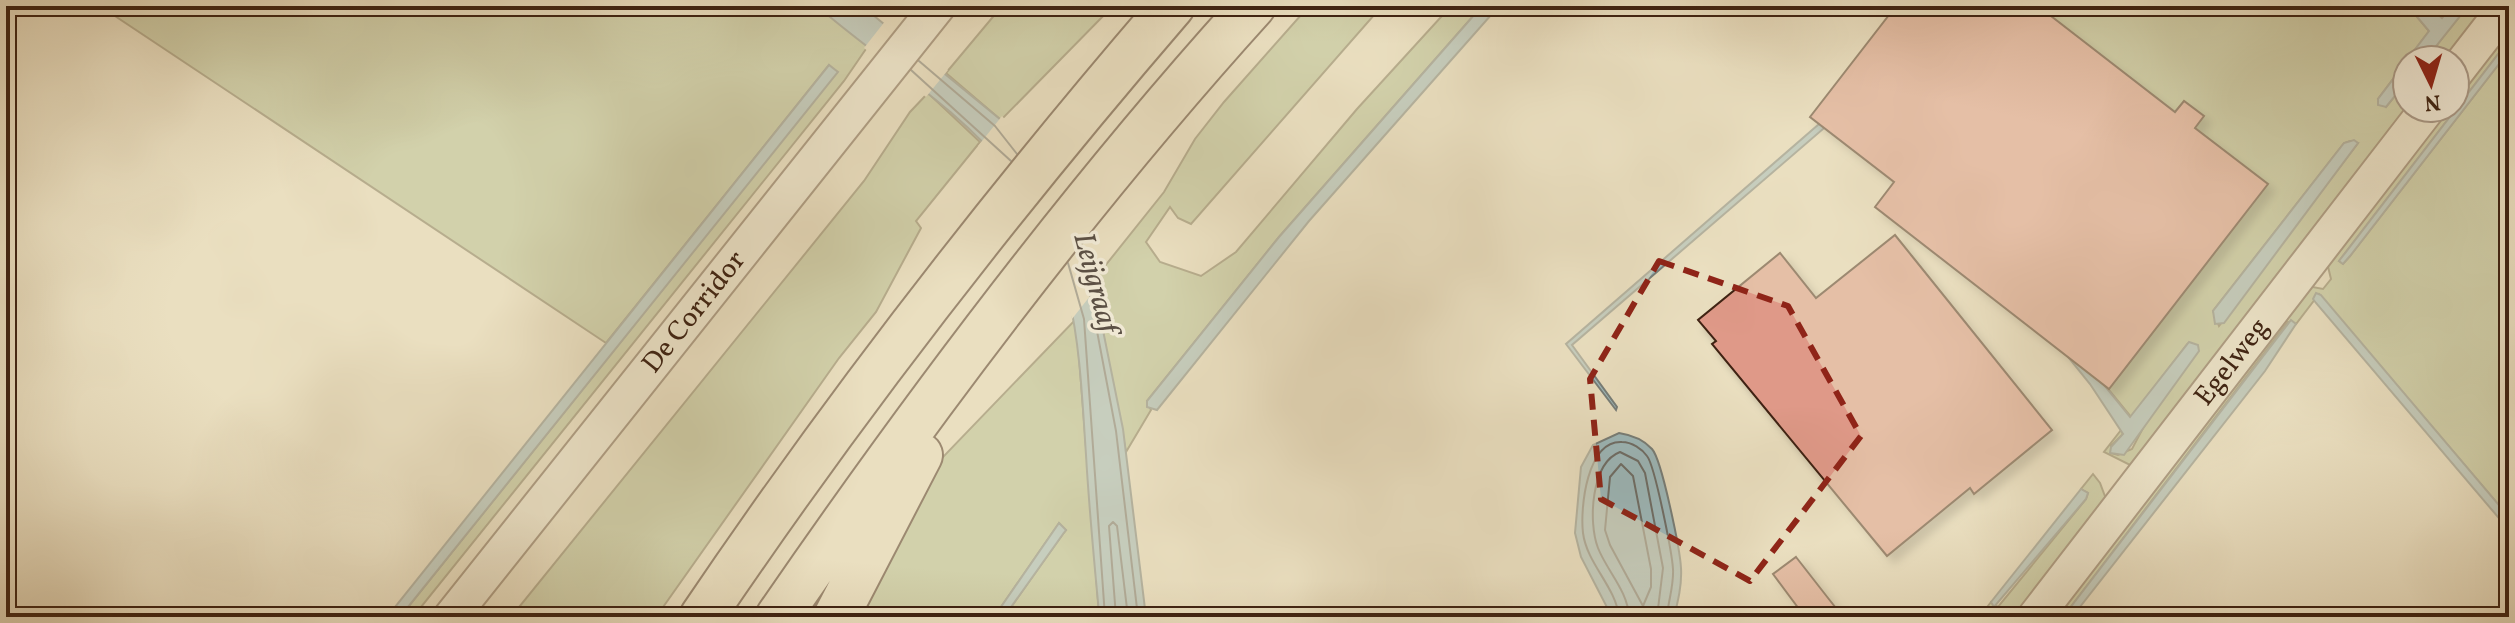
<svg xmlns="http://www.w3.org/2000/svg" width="2515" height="623" viewBox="0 0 2515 623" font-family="Vollkorn,serif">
<defs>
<filter id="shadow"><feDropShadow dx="7" dy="7" stdDeviation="4" flood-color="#0004"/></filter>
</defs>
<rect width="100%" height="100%" fill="#eadfc0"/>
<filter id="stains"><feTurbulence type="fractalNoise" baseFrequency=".0025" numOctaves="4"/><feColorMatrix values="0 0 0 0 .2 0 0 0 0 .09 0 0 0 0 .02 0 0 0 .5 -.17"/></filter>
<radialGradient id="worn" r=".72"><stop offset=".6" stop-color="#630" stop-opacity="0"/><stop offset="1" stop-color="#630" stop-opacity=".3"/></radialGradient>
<path fill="#b7c292" stroke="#7b7252" stroke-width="2" fill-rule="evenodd" d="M 100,6 L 817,6 L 868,46 L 844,81 L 413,617 L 400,617 L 837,72 L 829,65 L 606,343 Z
M 1002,6 L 1113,6 L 1001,120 L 946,73 Z
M 1309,6 L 1382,6 L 1191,224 L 1178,218 L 1170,207 L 1146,242 L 1160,262 L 1201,276 L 1236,252 L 1357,109 L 1451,6 L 1482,6 L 1279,237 L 1147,401 L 1151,410 L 1126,452 L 1093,281 L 1164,192 L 1195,139 L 1224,102 Z
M 1956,6 L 2408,6 L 2429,31 L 2378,99 L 2386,107 L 2407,81 L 2407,108 L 2136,468 L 2104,452 L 2121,430 L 2123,434 L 2111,446 L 2111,453 L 2118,455 L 2132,449 L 2188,343 L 2131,417 L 1887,118 ZM 2350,141 L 2358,143 L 2219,326 L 2213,311 L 2344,143 Z
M 2468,6 L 2497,6 L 2455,60 L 2425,60 Z
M 2509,16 L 2509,40 L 2339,261 L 2343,264 L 2350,256 L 2509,51 L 2509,517 L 2319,294 L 2296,324 L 2288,322 L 2063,617 L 2046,617 L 2302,285 L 2323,289 L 2331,279 L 2325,254 L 2438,108 L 2455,108 L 2455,86 Z
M 928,93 L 980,142 L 916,221 L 921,228 L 876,312 L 839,358 L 656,617 L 511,617 L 864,181 L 910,112 Z
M 1076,319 L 1099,613 L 1094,617 L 1004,617 L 1063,534 L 1066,530 L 1059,523 L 994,617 L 850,617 L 890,541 L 942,458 Z
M 2093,474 L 2100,483 L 2109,507 L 2025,617 L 1981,615 L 1991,602 L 1998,607 L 2086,499 L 2088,493 L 2081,489 Z"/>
<path fill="#9dbabd" stroke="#777e79" stroke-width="2" d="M 817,6 L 862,6 L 1001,120 L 1093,281 L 1123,429 L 1146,617 L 1094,617 L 1099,613 C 1094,560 1089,508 1086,455 C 1079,352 1078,257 1010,173 C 957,106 880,61 817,6 Z
M 1482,6 L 1499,6 L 1309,221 L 1157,410 L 1147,407 L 1147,401 L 1279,237 Z
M 2408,6 L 2429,6 L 2442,18 L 2452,6 L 2468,6 L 2425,60 L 2407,60 L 2429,31 Z
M 2509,40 L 2509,51 L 2350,256 L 2343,264 L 2339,261 Z
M 2407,61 L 2407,81 L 2386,107 L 2378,105 L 2378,99 Z
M 829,65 L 838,72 L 400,617 L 387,617 Z
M 1857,91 L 1859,98 L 1572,345 L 1617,407 L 1616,410 L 1566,344 Z
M 1887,118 L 2130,417 L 2189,342 L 2198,345 L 2199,351 L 2124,455 L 2110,453 L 2111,447 L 2123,434 L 2090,384 L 1878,121 Z
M 2354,140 L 2358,143 L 2224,323 L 2215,324 L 2213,311 L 2344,143 Z
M 2316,293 L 2321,295 L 2509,517 L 2509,530 L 2316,303 L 2313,299 Z
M 2291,320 L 2296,324 L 2265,371 L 2072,617 L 2063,617 Z
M 1619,433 C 1632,435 1643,439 1652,449 C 1662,460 1680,550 1681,568 C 1682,585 1678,601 1674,617 L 1612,617 L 1581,557 L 1575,533 L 1581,467 L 1593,445 Z
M 2081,489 L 2088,493 L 2086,499 L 1994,607 L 1991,602 Z
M 1059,523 L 1066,530 L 1063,534 L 1004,617 L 994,617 Z"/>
<path fill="#eadfc0" d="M 886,20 L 948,70 L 926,97 L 864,48 Z
M 1002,116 L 1071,196 L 1096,252 L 1098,286 L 1072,319 L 1053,255 L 1034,211 L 1007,174 L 978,146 Z"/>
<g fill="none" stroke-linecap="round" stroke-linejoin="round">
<path stroke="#6e6e68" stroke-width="2" d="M 919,61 L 995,126 L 1017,154
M 911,70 L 1011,161
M 1081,247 L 1116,431 L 1138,617
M 1068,263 L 1084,319 L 1105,617
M 1621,464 L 1633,476 L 1651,569 L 1651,587 L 1643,606 L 1610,545 L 1605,530 L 1610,477 Z
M 1116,617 L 1109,526 L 1113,522 L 1117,526 L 1128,617
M 1619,617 C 1616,587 1587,564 1583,533 C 1580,508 1587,440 1622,442 C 1632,442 1642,449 1647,456 C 1655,466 1672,553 1673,569 C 1674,586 1668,601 1667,617
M 1629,617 C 1628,591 1607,571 1598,548 C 1588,522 1591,463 1620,452 L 1638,461 L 1645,473 L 1663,568 L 1657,617"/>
</g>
<path fill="#df9988" stroke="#3f2312" stroke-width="2" filter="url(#shadow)" d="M 1896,6 L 2038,6 L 2175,112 L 2184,101 L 2204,116 L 2195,128 L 2268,184 L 2109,389 L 1875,207 L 1894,182 L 1810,117 Z
M 1895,235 L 2052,430 L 1974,494 L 1970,488 L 1887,556 L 1712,344 L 1716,341 L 1698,320 L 1780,253 L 1816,298 Z
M 1796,557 L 1828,598 L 1843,617 L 1805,617 L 1773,574 Z"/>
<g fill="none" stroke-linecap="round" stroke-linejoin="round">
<defs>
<g id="minor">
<path d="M 2455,73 L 2507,6"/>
<path id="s1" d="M 451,617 L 938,6"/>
<path id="s2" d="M 2035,617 L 2428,108"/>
</g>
<path id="motorway" d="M 702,617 C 846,404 1004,201 1172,6
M 778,617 C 924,405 1080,197 1253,6
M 836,617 L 920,455"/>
</defs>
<use href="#minor" stroke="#6a523e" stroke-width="38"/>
<use href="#motorway" stroke="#3f2312" stroke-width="48"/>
<use href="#minor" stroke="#f1ead6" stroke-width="34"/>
<use href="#motorway" stroke="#eadfc0" stroke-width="44"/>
</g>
<path d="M0 0H2515V623H0ZM 1659,261 L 1788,306 L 1861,436 L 1750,581 L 1601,499 L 1590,379 Z" fill="#eadfc0" fill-opacity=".55" fill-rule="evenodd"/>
<path fill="none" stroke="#8f2418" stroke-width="6" stroke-dasharray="16 10" stroke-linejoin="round" d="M 1659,261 L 1788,306 L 1861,436 L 1750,581 L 1601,499 L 1590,379 Z"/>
<g text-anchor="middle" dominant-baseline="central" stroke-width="7" stroke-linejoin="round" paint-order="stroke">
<g font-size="28" fill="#3f2312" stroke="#f1ead6">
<text stroke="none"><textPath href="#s1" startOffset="390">De Corridor</textPath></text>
<text stroke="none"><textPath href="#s2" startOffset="322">Egelweg</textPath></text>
</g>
<g font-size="30" font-style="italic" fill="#5b5045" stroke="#f1ead6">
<text transform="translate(1095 283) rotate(75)">Leijgraaf</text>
</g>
</g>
<rect width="2515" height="623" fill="none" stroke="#eadfc0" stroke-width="32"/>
<rect x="8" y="8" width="2499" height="607" fill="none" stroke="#3f2312" stroke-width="4"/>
<rect x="16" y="16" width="2483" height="591" fill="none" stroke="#3f2312" stroke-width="2"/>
<g transform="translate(2431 84) rotate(175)"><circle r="38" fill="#f1ead6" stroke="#aa9a88" stroke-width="2"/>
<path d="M0-6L14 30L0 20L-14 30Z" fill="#8f2418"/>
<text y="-12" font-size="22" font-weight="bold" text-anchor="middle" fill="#3f2312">N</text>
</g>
<rect width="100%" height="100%" filter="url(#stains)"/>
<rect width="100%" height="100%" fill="url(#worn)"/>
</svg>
